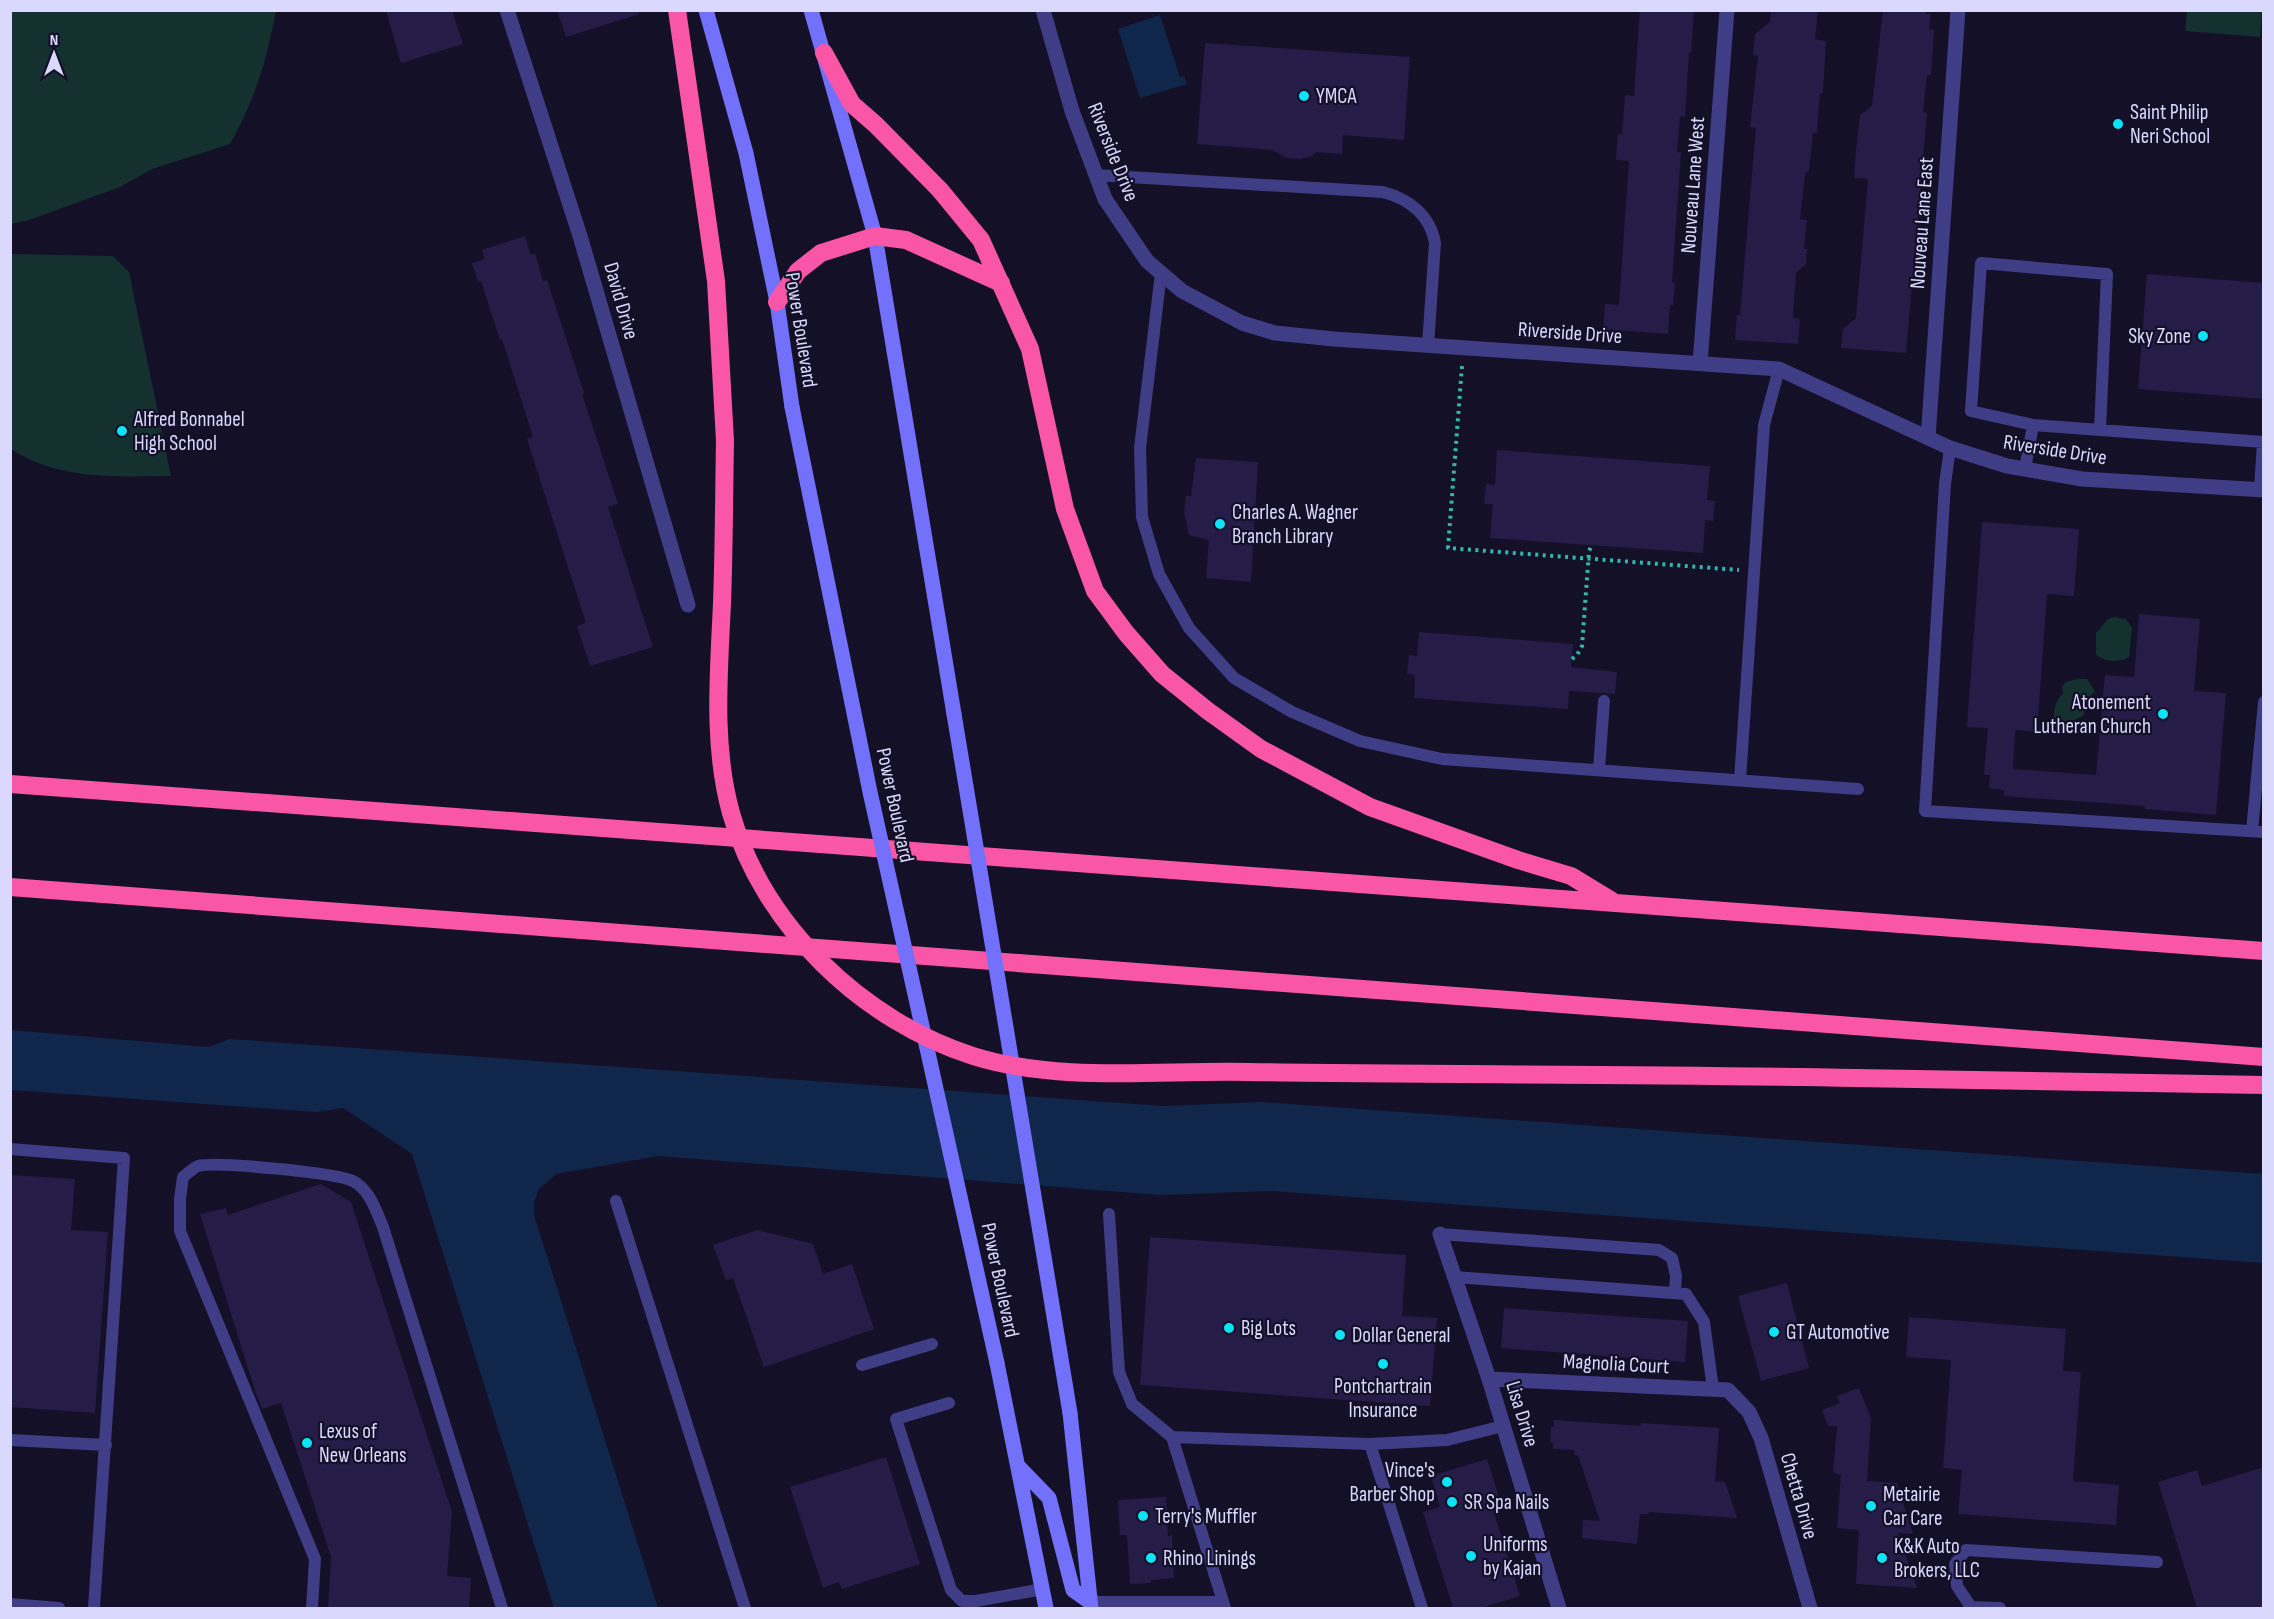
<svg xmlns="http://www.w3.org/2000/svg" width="2274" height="1619" viewBox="0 0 2274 1619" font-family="'Sofia Sans Condensed',sans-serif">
<rect width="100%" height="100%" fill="#141027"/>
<path fill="#14312f" d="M 11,10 L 276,10 L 276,11 C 266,62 256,97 230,144 L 152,169 L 120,187 L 29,220 L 11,224 Z
M 2187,11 L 2262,11 L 2260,37 L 2185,31 Z
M 11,254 L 113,256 L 129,272 L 171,476 C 117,477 58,480 11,449 Z
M 2114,617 L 2126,619 L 2132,628 L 2129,657 C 2120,663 2105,662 2096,655 L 2096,633 L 2108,619 Z
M 2078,679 L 2087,679 L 2095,691 L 2091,695 L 2088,706 L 2084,709 L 2084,715 L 2073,721 L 2068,729 L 2057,729 C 2051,717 2054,702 2063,693 L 2062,687 L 2066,682 Z"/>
<path fill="#10274b" d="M 1160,15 L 1180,77 L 1184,76 L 1187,84 L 1140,98 L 1118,29 Z
M 10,1030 L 208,1047 L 230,1039 L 1163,1106 L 1262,1102 L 2263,1174 L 2263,1263 L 1271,1191 L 1160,1195 L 658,1156 L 556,1174 L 539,1189 L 534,1202 L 534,1215 L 658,1608 L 554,1608 L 412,1154 L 343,1108 L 316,1112 L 11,1090 Z"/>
<path fill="#251d48" d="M 386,10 L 452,10 L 463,44 L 401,63 Z
M 557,10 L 638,10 L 639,14 L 566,37 Z
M 1640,10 L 1694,10 L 1691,53 L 1689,52 L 1685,117 L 1680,116 L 1677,153 L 1681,152 L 1672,282 L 1675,283 L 1673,305 L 1670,305 L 1668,334 L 1603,329 L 1605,304 L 1619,305 L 1629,161 L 1616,160 L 1618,134 L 1622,135 L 1625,95 L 1634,96 Z
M 1771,10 L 1818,10 L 1815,39 L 1826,41 L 1823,93 L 1820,93 L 1817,133 L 1813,132 L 1809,170 L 1805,174 L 1800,219 L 1807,220 L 1804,249 L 1807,249 L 1806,264 L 1796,273 L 1793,318 L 1800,319 L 1798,344 L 1735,340 L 1737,315 L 1740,315 L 1756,128 L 1750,127 L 1758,56 L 1753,55 L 1755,34 L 1770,22 Z
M 1883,10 L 1926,10 L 1926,14 L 1931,14 L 1929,29 L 1934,30 L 1931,75 L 1927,75 L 1923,112 L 1927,113 L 1906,353 L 1841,348 L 1843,329 L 1856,318 L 1868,179 L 1854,178 L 1856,151 L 1860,115 L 1872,106 Z
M 1205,43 L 1410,57 L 1404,140 L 1343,135 L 1342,154 L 1316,152 L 1312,156 L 1300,159 L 1287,158 L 1272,150 L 1197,144 Z
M 525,236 L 531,255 L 535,253 L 543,281 L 547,280 L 584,393 L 582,394 L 618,504 L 608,507 L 653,647 L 590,666 L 577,626 L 586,623 L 527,439 L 533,437 L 502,339 L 500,340 L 481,281 L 478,282 L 472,263 L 485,259 L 482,250 Z
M 2147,274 L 2264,283 L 2264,399 L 2138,389 Z
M 1497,450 L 1710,466 L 1707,500 L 1715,501 L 1713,521 L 1705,520 L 1703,553 L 1490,538 L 1493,504 L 1484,504 L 1486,484 L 1495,485 Z
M 1196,458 L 1258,462 L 1251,582 L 1206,578 L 1209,540 L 1189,535 L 1184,512 L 1186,496 L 1191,496 Z
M 1982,522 L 2079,529 L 2074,596 L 2047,594 L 2037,732 L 2015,730 L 2013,769 L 2096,775 L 2105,675 L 2134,677 L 2139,614 L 2200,619 L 2194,691 L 2226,693 L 2216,815 L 2145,809 L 2145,806 L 2004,796 L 2004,790 L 1989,788 L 1990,775 L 1984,775 L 1988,728 L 1967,727 Z
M 1419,632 L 1573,644 L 1571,667 L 1617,672 L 1615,694 L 1569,691 L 1568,709 L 1414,698 L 1415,675 L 1407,674 L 1409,655 L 1417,656 Z
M 10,1175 L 75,1179 L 71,1230 L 108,1232 L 95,1413 L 10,1407 Z
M 321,1184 L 351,1202 L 452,1512 L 447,1576 L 471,1578 L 469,1608 L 328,1608 L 331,1557 L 281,1403 L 262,1409 L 256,1394 L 200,1214 L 226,1208 L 228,1215 Z
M 757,1230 L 813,1244 L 823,1274 L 852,1264 L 874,1329 L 764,1367 L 733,1278 L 726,1280 L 713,1245 Z
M 1150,1237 L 1406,1255 L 1402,1316 L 1437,1318 L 1430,1406 L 1140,1385 Z
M 1787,1283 L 1809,1368 L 1761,1381 L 1738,1296 Z
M 1504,1308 L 1688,1321 L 1685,1362 L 1501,1348 Z
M 1909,1317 L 2066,1329 L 2063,1371 L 2081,1372 L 2073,1481 L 2119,1485 L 2116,1525 L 1958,1514 L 1962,1470 L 1943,1468 L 1951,1360 L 1906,1357 Z
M 1859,1388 L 1871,1418 L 1867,1481 L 1897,1483 L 1913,1534 L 1898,1533 L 1917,1588 L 1856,1584 L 1859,1530 L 1837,1528 L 1841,1475 L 1833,1472 L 1837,1426 L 1828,1426 L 1822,1410 L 1840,1403 L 1837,1396 Z
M 1554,1420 L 1641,1426 L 1641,1423 L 1719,1428 L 1715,1481 L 1725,1482 L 1737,1518 L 1648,1512 L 1649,1514 L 1640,1514 L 1637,1544 L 1582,1538 L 1583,1520 L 1600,1521 L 1578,1455 L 1574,1455 L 1574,1450 L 1553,1449 L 1553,1443 L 1550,1442 L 1551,1427 L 1554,1427 Z
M 886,1457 L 920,1564 L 842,1589 L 839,1582 L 823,1588 L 790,1487 Z
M 1487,1459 L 1500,1500 L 1491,1503 L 1520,1596 L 1481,1608 L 1453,1608 L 1423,1512 L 1440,1507 L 1431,1476 Z
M 2264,1467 L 2264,1608 L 2197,1608 L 2158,1482 L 2197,1470 L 2202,1486 Z
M 1166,1497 L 1168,1536 L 1172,1535 L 1174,1578 L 1151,1580 L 1151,1583 L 1130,1584 L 1127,1535 L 1120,1535 L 1118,1500 Z"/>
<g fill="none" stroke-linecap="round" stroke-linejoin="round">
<path stroke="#33b6ac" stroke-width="4" stroke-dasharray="3 4.5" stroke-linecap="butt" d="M 1462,366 L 1448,548 L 1739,570
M 1572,659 L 1577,655 L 1582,646 L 1589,551 L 1592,545"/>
<path stroke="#3e3d85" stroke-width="12" d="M 1095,175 L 1383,192 C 1409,199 1430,215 1435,243 L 1428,345
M 1161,273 L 1140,448 L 1142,517 L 1159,574 L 1189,628 L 1234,678 L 1292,712 L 1360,741 L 1442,759 L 1858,789
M 2100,430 L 2107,274 L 1981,263 L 1971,411 L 2033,425 L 2263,442 L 2260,490
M 1950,448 L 1945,484 L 1925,811 L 2264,832
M 2025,469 L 2033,425
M 1599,769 L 1604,701
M 1740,780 L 1764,425 L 1779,369
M 2252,831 L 2264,702
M 10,1149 L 124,1158 L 94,1608
M 616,1201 L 745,1608
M 1109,1214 L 1119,1372 L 1132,1404 L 1172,1437
M 1440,1234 L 1659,1250 L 1672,1258 L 1676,1276 L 1675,1292
M 1454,1277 L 1686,1294 L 1704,1322 L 1713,1389
M 862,1365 L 932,1344
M 949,1403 L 896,1419 L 951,1590 L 962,1601 L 976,1601 L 1043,1589
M 10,1440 L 106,1445
M 1370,1444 L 1447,1440 L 1503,1426
M 1090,1602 L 1223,1602
M 10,1604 L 59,1608
M 312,1608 L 315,1559 L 180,1231 L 180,1199 L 183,1177 C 187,1174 193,1168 198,1166 C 216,1161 336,1173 353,1181 C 370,1190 376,1211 383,1227 L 502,1608
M 1225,1608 L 1172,1437 L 1370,1444 L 1422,1608
M 2000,1608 L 1971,1607 L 1957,1586 L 1955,1564 L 1966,1550 L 2157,1562"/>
<path stroke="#3e3d85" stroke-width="15" d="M 507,10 L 580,236 L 688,605
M 1043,10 L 1072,111 L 1105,199 L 1147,261 L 1182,291 L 1242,323 L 1275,333 L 1334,339 L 1779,369 L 1950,448 L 2007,466 L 2082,479 L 2264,490
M 1700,363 L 1727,10
M 1928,438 L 1958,10
M 1440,1234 L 1489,1379 L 1559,1608
M 1489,1379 L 1728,1390 L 1749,1412 L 1761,1438 L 1810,1608"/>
<path stroke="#7371fb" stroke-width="15" d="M 706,10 L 746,153 L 777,302 L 792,407
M 811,10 L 875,236 L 954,714
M 997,1363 L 1046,1608
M 1070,1413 L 1091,1608
M 1018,1466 L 1049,1498 L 1073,1590 L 1090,1602"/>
<path stroke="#fa56a7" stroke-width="18" d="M 677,10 L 716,281 L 725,441
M 824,53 L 852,104 L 876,125 L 940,190 L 981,240 L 1030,349 L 1065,509 L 1095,591 L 1126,633 L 1162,674 L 1208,711 L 1261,749 L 1370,807 L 1518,860 L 1571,876 L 1612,901
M 777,302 L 798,271 L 821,253 L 875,236 L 906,240 L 1001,283
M 10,784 L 2264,951
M 10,887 L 2264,1057
M 1856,1078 L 2264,1085"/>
<path stroke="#7371fb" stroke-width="15" d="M 792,407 L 870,792 L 997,1363
M 954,714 L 1070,1413"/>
<path stroke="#fa56a7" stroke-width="18" d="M 725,441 C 724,495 724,549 722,603 C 719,672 712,745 731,813 C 763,926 863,1021 973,1056 C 1059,1083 1159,1070 1248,1072 C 1450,1075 1653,1074 1856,1078"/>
</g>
<g fill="#09e4f8" stroke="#141027" stroke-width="2">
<circle cx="1304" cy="96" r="6"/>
<circle cx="2118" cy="124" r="6"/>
<circle cx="2203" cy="336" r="6"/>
<circle cx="122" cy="431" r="6"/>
<circle cx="1220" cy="524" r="6"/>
<circle cx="2163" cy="714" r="6"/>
<circle cx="1229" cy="1328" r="6"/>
<circle cx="1774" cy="1332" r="6"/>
<circle cx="1340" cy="1335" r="6"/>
<circle cx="1383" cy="1364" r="6"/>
<circle cx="307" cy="1443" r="6"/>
<circle cx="1447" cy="1482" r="6"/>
<circle cx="1452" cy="1502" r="6"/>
<circle cx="1871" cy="1506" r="6"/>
<circle cx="1143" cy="1516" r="6"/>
<circle cx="1471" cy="1556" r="6"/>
<circle cx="1151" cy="1558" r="6"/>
<circle cx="1882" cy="1558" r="6"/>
</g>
<g text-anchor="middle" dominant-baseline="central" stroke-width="4.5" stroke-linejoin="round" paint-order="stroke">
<g font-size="21" fill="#dbd8fe" stroke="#141027" text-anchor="start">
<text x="1316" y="96">YMCA</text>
<text x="2130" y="112">Saint Philip<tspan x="2130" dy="24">Neri School</tspan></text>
<text x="2191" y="336" text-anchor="end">Sky Zone</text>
<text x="134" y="419">Alfred Bonnabel<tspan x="134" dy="24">High School</tspan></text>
<text x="1232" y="512">Charles A. Wagner<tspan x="1232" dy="24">Branch Library</tspan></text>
<text x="2151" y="702" text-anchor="end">Atonement<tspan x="2151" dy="24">Lutheran Church</tspan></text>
<text x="1241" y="1328">Big Lots</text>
<text x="1786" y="1332">GT Automotive</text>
<text x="1352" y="1335">Dollar General</text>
<text x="1383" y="1386" text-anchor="middle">Pontchartrain<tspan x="1383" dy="24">Insurance</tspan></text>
<text x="319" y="1431">Lexus of<tspan x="319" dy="24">New Orleans</tspan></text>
<text x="1435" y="1470" text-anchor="end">Vince's<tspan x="1435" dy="24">Barber Shop</tspan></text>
<text x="1883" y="1494">Metairie<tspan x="1883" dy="24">Car Care</tspan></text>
<text x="1464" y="1502">SR Spa Nails</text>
<text x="1155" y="1516">Terry's Muffler</text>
<text x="1483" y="1544">Uniforms<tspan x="1483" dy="24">by Kajan</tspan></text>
<text x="1894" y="1546">K&amp;K Auto<tspan x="1894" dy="24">Brokers, LLC</tspan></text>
<text x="1163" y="1558">Rhino Linings</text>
</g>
<g font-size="21" fill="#dbd8fe" stroke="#141027">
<text transform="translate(1113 152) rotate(68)">Riverside Drive</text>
<text transform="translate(1693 185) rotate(-86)">Nouveau Lane West</text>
<text transform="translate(1922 223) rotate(-86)">Nouveau Lane East</text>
<text transform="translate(621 301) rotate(74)">David Drive</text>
<text transform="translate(801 330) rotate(81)">Power Boulevard</text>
<text transform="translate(1570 333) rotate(4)">Riverside Drive</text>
<text transform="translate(2055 450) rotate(9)">Riverside Drive</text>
<text transform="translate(895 805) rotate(78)">Power Boulevard</text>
<text transform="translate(1000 1280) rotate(78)">Power Boulevard</text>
<text transform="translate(1616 1364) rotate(3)">Magnolia Court</text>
<text transform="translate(1522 1414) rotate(73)">Lisa Drive</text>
<text transform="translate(1799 1496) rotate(74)">Chetta Drive</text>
</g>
</g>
<rect width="2274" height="1619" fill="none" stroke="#dbd8fe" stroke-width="24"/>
<g transform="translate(54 54)" stroke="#141027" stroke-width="4.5" paint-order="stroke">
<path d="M0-4.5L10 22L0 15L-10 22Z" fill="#dbd8fe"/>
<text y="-9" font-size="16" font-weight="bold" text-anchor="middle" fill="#dbd8fe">N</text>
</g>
</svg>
